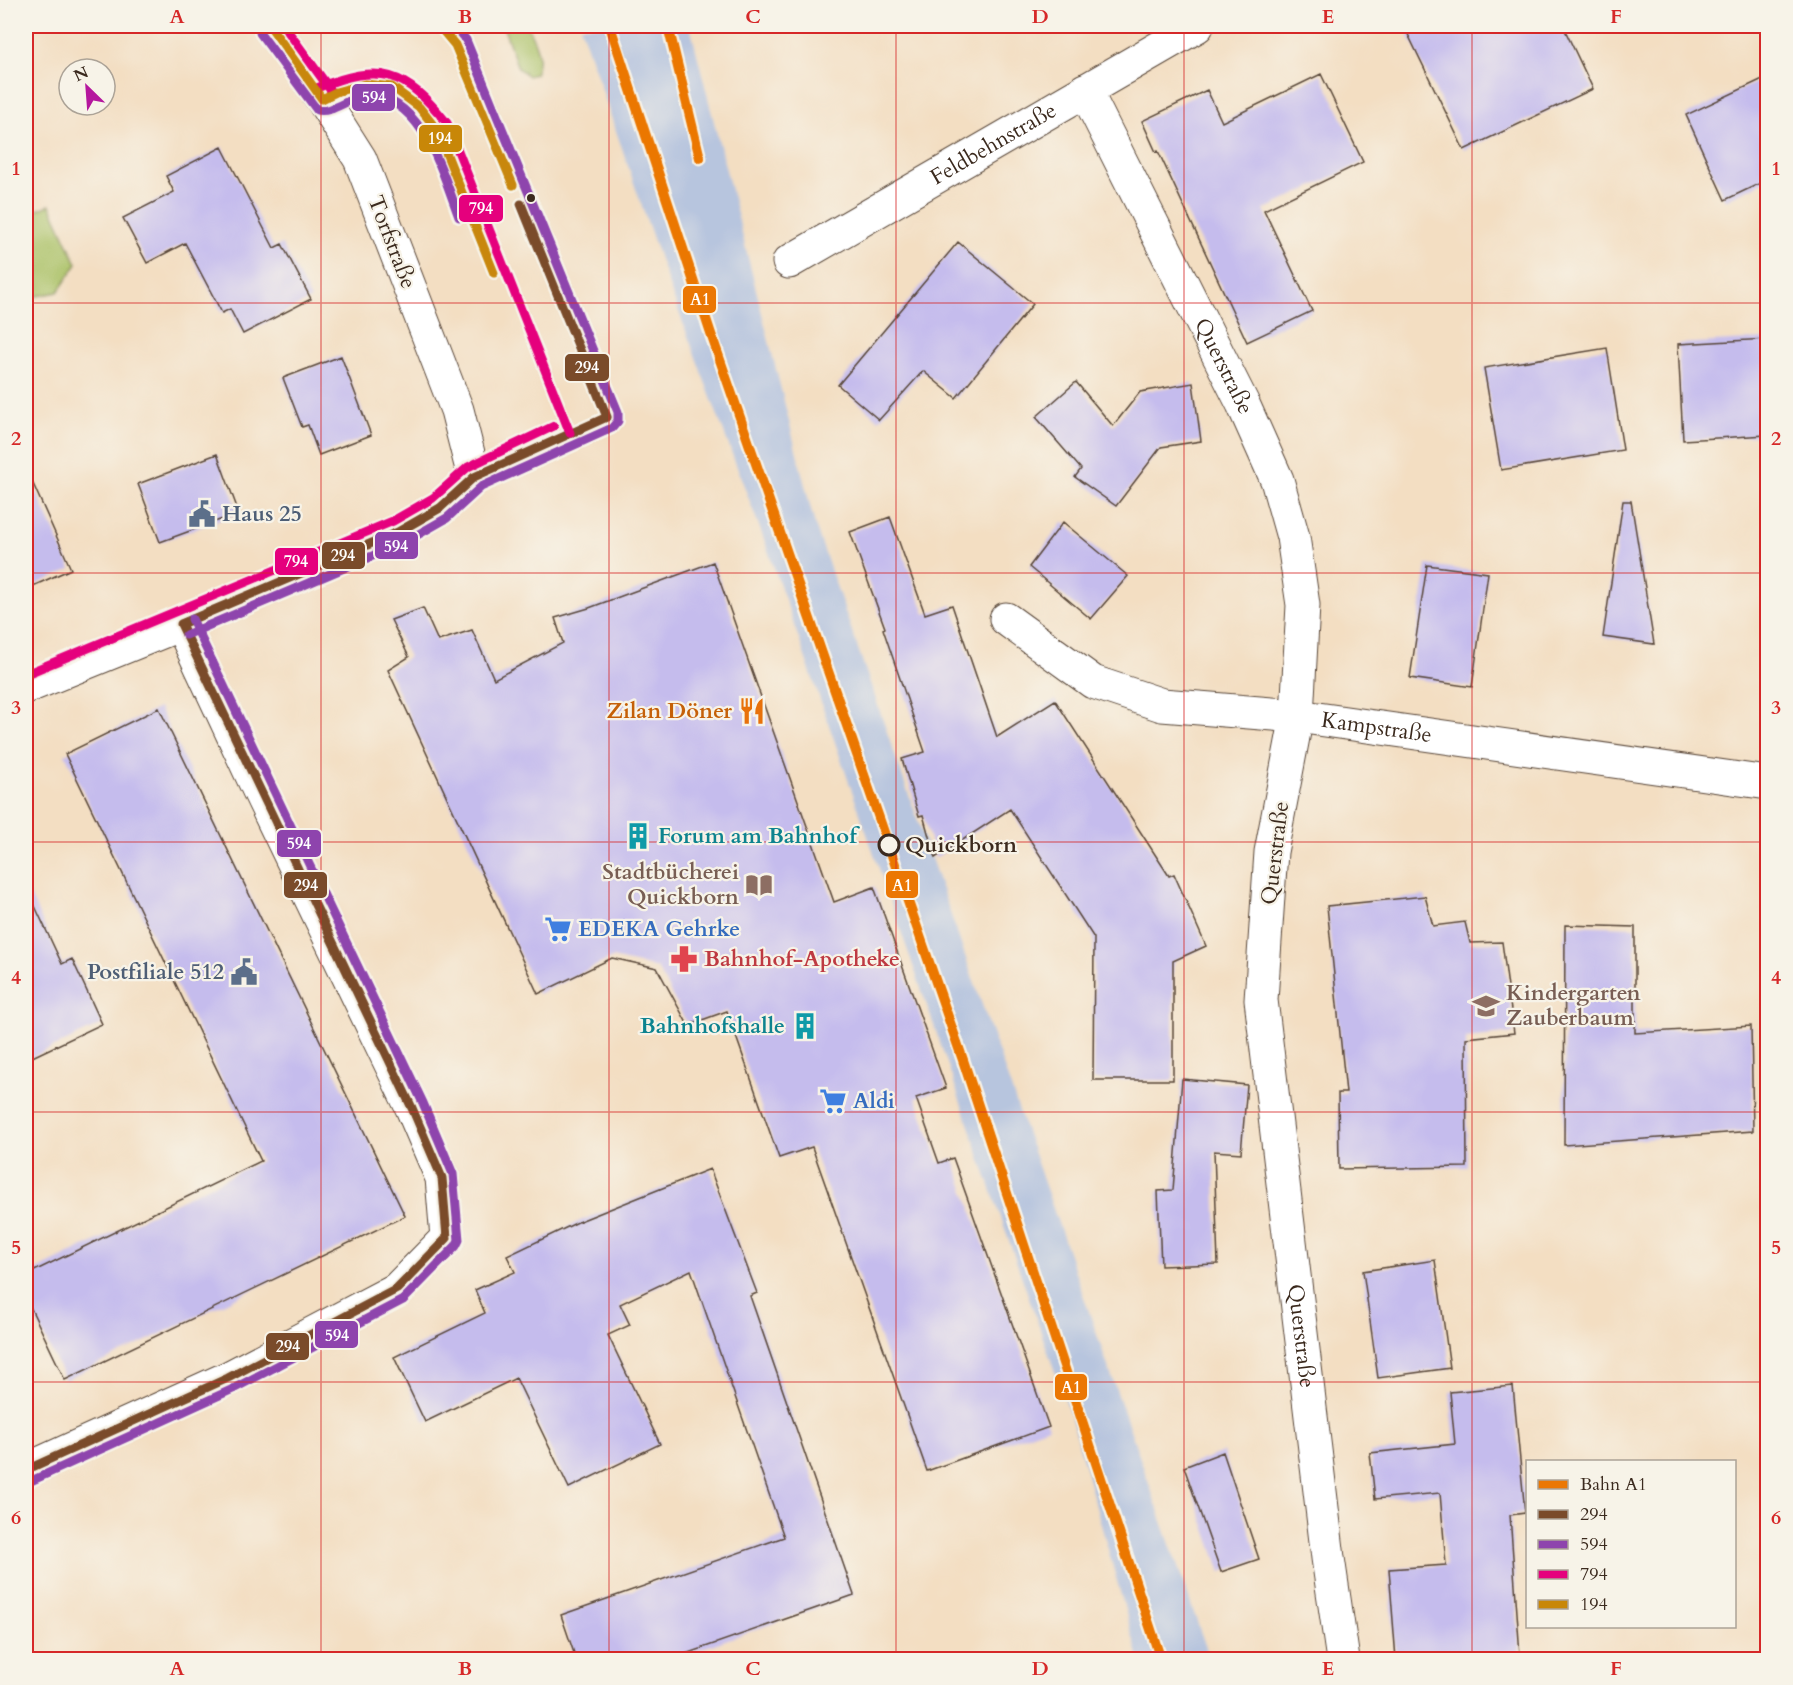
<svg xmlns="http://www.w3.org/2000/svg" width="1793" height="1685" viewBox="0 0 1793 1685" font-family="Cardo,serif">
<rect width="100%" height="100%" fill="#f7f3e8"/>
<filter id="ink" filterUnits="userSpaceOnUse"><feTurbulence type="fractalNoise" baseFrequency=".0167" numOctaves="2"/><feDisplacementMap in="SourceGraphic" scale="12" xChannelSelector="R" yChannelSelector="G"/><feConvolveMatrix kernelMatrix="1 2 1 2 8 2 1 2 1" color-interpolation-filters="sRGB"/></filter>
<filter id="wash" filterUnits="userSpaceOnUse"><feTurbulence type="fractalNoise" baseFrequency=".008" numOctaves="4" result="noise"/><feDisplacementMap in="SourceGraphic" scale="24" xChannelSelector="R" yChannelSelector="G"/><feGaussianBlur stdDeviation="1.35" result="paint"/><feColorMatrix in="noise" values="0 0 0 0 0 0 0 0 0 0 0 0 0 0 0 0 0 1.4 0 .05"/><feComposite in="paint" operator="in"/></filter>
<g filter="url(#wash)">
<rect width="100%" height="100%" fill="#f3dec2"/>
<path fill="#b7c5de" d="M 580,26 L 690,26 L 815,525 L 1210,1659 L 1139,1659 L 1071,1418 L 765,542 L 671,291 Z"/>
<path fill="#aac166" stroke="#727642" stroke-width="1.5" d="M 503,26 L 527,26 C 535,42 543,56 535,74 L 528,76 L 518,68 Z
M 50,205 L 77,264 L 58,292 L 26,298 L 26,214 Z"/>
<g id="blocks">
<path fill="#c5bced" d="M 1404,26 L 1563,26 L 1593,89 L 1464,150 Z
M 1321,74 L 1363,162 L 1264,210 L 1312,311 L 1247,342 L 1158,151 L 1156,152 L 1142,121 L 1207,90 L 1222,122 Z
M 1767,77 L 1767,180 L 1725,200 L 1686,115 Z
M 222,147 L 274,248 L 282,244 L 311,299 L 243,334 L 230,309 L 222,313 L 185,243 L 147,263 L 123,218 L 174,192 L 166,176 Z
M 958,242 L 1033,304 L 956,398 L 923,371 L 879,420 L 838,385 Z
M 1767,339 L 1767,435 L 1683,440 L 1678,344 Z
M 1607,348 L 1623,450 L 1501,470 L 1484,368 Z
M 341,356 L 371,435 L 319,455 L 308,425 L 302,427 L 283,378 Z
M 1076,382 L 1113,426 L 1140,392 L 1193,383 L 1201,441 L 1161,447 L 1116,506 L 1075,477 L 1081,469 L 1036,417 Z
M 217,454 L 239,513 L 160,542 L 138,484 Z
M 26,468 L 71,569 L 26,589 Z
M 1623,501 L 1631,501 L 1654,644 L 1603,637 Z
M 890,517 L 925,614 L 952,605 L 997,737 L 1055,700 L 1169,876 L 1174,874 L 1206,946 L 1173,961 L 1173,1080 L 1093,1080 L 1094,938 L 1010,809 L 935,858 L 923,815 L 919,816 L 902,759 L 925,752 L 883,629 L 885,628 L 850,532 Z
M 1063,522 L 1128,576 L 1091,619 L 1029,567 Z
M 713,562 L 834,902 L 874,887 L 946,1088 L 916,1098 L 939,1163 L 953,1158 L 1049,1427 L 927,1471 L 812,1147 L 779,1158 L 727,1011 L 688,1025 L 657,968 L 612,958 L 538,994 L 388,670 L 409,657 L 391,620 L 423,608 L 438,641 L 472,630 L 494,679 L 563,643 L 555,618 L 589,608 Z
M 1427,565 L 1488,573 L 1472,687 L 1410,678 Z
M 159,708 L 405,1216 L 65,1380 L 26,1298 L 26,1275 L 261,1161 L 65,754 Z
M 26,887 L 62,964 L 72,959 L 102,1024 L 26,1060 Z
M 1425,896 L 1433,926 L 1465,922 L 1470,943 L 1502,942 L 1514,1033 L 1466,1038 L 1467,1167 L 1339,1169 L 1338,1093 L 1346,1093 L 1327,906 Z
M 1565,925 L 1635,927 L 1635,1033 L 1751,1026 L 1753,1131 L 1564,1145 Z
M 1182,1079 L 1247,1085 L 1241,1153 L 1214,1151 L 1218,1264 L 1161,1266 L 1158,1191 L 1173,1190 Z
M 710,1169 L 757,1293 L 750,1296 L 854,1595 L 671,1659 L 576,1659 L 561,1615 L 784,1537 L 691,1270 L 620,1304 L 630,1325 L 608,1335 L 660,1444 L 569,1488 L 516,1378 L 425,1422 L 394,1357 L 485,1313 L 475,1290 L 515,1272 L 507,1256 L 580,1221 Z
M 1435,1260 L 1450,1368 L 1378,1378 L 1363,1271 Z
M 1513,1386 L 1525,1513 L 1510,1515 L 1520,1655 L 1455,1659 L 1396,1659 L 1389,1569 L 1446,1565 L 1440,1493 L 1375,1499 L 1370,1453 L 1455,1444 L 1450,1392 Z
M 1223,1452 L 1259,1559 L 1221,1572 L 1184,1467 Z"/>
</g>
</g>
<g filter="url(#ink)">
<use href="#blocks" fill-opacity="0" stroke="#574537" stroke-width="1.5"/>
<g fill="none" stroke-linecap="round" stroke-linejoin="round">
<defs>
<g id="minor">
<path id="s1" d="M 1085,90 L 1243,404 L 1277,480 L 1293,537 L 1303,605 L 1297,716 L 1271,852 L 1261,1000 L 1328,1558 L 1343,1660"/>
<path id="s2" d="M 789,262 L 1197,26"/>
<path id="s3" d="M 1006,619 L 1093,682 L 1162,705 L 1297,716 L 1768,783"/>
<path d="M 26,687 L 181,624 L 398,532 L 440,508 L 474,477 L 457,410 L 360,159 L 322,99 L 270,26"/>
<path d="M 26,1470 L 228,1378 L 397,1289 L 447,1238 L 442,1178 L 412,1108 L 262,797 L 181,624"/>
</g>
</defs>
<use href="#minor" stroke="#574537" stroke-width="35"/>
<use href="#minor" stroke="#fff" stroke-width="33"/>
<defs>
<path id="bus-1" d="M 181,624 L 398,532 L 440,508 L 474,477 L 607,417 L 521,204
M 26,1470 L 228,1378 L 397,1289 L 447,1238 L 442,1178 L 412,1108 L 181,624"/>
<path id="bus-2" d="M 260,33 L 317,110 C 332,114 349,97 365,96 C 422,93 443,175 459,217
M 186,635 L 403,543 L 447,518 L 481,487 L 612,428 L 618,421 L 618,412 L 466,40 L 454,26
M 31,1481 L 233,1389 L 403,1300 L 456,1246 L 459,1240 L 453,1174 L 423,1103 L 192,619"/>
<path id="bus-3" d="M 284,26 L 332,92
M 317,88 C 380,62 405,71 447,123 L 570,433
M 26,674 L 393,521 L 433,498 L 468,467 L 554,426"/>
<path id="bus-4" d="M 270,26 L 322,99
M 439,26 L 455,45 L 513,185
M 322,99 L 336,92 L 365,84 L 392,87 L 419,107 L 437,130 L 494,273"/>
</defs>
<use href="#bus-1" stroke="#f7f3e8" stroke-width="14"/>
<use href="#bus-2" stroke="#f7f3e8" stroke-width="14"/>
<use href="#bus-3" stroke="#f7f3e8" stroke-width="14"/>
<use href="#bus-4" stroke="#f7f3e8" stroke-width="14"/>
<use href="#bus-1" stroke="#7a4b2a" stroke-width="9"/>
<use href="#bus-2" stroke="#8e44ad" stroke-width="9"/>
<use href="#bus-3" stroke="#e5007d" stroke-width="9"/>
<use href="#bus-4" stroke="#c88708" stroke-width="9"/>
<defs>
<path id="rail-1" d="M 610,26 L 710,331 L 963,1060 L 1161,1660
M 668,26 L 700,158"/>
</defs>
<use href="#rail-1" stroke="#f7f3e8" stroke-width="15"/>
<use href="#rail-1" stroke="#eb7703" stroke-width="10"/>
</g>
</g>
<path fill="none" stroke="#d62828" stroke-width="1.5" stroke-opacity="0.55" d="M 321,26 L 321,1660M 609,26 L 609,1660M 896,26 L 896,1660M 1184,26 L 1184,1660M 1472,26 L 1472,1660M 26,303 L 1768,303M 26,573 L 1768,573M 26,842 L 1768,842M 26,1112 L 1768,1112M 26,1382 L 1768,1382"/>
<defs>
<symbol id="civic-bare" viewBox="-9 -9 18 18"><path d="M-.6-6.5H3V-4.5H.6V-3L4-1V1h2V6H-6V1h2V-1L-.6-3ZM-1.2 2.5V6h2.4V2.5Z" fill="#5c6f8a" stroke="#f7f3e8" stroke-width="2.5" paint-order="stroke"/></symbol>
<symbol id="restaurant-bare" viewBox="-9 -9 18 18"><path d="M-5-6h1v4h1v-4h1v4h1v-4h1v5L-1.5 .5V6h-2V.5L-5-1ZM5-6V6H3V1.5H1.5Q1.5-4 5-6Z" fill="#e8710a" stroke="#f7f3e8" stroke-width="2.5" paint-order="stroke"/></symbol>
<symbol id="building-bare" viewBox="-9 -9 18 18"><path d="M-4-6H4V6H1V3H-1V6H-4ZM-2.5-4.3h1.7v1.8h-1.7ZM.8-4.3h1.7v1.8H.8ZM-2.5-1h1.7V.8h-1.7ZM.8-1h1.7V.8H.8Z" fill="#0f9aa8" stroke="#f7f3e8" stroke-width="2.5" paint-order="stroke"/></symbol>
<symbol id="library-bare" viewBox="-9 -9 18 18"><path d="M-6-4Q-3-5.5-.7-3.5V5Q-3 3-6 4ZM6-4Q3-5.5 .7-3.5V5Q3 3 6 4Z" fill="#8d6e63" stroke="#f7f3e8" stroke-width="2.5" paint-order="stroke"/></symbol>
<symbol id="supermarket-bare" viewBox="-9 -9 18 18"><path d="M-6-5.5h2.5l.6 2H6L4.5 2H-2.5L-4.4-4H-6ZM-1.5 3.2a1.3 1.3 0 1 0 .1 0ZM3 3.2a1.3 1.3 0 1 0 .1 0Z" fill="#3f7fe0" stroke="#f7f3e8" stroke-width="2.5" paint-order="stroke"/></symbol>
<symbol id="pharmacy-bare" viewBox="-9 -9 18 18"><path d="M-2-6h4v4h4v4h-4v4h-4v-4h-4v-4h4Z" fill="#e0444e" stroke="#f7f3e8" stroke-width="2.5" paint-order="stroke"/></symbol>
<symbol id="school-bare" viewBox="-9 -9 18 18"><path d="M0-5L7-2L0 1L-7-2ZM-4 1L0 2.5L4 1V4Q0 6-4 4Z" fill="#8d6e63" stroke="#f7f3e8" stroke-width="2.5" paint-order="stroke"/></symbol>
</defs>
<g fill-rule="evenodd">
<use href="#civic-bare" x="183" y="495" width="38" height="38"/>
<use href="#restaurant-bare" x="733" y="692" width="38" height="38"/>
<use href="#building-bare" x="619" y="817" width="38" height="38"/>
<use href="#library-bare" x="740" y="866" width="38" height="38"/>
<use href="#supermarket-bare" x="539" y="910" width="38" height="38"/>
<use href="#pharmacy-bare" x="665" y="940" width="38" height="38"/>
<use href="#civic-bare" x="225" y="953" width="38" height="38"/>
<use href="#school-bare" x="1467" y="987" width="38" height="38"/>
<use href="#building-bare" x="786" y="1007" width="38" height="38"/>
<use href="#supermarket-bare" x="814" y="1082" width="38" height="38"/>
</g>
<circle fill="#3b2a1e" stroke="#f7f3e8" stroke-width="2" cx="531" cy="198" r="5"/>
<circle fill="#f7f3e8" stroke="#3b2a1e" stroke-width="3" cx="889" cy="845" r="10"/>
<g text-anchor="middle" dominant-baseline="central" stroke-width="4.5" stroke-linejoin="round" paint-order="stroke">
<g font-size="22" fill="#3b2a1e" stroke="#f7f3e8">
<text stroke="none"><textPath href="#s2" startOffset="236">Feldbehnstraße</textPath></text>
<text transform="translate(392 242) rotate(69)">Torfstraße</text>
<text stroke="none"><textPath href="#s1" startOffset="309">Querstraße</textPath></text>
<text stroke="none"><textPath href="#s3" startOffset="396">Kampstraße</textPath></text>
<text transform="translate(1275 853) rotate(-83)">Querstraße</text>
<text stroke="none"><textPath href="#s1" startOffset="1299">Querstraße</textPath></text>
</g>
<g font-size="22" font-weight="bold" fill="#4e5e75" stroke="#f7f3e8" text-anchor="start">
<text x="222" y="514">Haus 25</text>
<text x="224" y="972" text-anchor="end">Postfiliale 512</text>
</g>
<g font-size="22" font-weight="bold" fill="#c56008" stroke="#f7f3e8" text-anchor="end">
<text x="732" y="711">Zilan Döner</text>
</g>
<g font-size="22" font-weight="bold" fill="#0d838f" stroke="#f7f3e8" text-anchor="start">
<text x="658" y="836">Forum am Bahnhof</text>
<text x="785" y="1026" text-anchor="end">Bahnhofshalle</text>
</g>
<g font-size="22" font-weight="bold" fill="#3b2a1e" stroke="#f7f3e8" text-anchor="start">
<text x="905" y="845">Quickborn</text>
</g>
<g font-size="22" font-weight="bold" fill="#785e54" stroke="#f7f3e8" text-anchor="end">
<text x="739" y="872">Stadtbücherei<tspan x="739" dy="25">Quickborn</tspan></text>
<text x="1506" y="993" text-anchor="start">Kindergarten<tspan x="1506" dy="25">Zauberbaum</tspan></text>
</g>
<g font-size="22" font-weight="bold" fill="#366cbe" stroke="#f7f3e8" text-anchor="start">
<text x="578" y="929">EDEKA Gehrke</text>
<text x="853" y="1101">Aldi</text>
</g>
<g font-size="22" font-weight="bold" fill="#be3a42" stroke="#f7f3e8" text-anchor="start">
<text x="704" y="959">Bahnhof-Apotheke</text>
</g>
</g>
<g stroke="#f7f3e8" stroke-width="2">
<rect x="351" y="83" width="45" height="29" rx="6" fill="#8e44ad"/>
<rect x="418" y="124" width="45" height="29" rx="6" fill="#c88708"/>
<rect x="458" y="194" width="46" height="29" rx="6" fill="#e5007d"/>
<rect x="682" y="285" width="35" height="29" rx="6" fill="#eb7703"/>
<rect x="564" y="353" width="46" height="29" rx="6" fill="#7a4b2a"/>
<rect x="374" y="531" width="45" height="29" rx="6" fill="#8e44ad"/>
<rect x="321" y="541" width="45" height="29" rx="6" fill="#7a4b2a"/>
<rect x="274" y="547" width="45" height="29" rx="6" fill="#e5007d"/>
<rect x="276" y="829" width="46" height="29" rx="6" fill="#8e44ad"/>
<rect x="885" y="870" width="34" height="29" rx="6" fill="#eb7703"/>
<rect x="283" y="871" width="45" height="28" rx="6" fill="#7a4b2a"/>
<rect x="314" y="1320" width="45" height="29" rx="6" fill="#8e44ad"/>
<rect x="265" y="1332" width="45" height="29" rx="6" fill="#7a4b2a"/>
<rect x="1054" y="1373" width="34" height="28" rx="6" fill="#eb7703"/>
</g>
<g font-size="16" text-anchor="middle" font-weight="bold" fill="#fff">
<text x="374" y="103">594</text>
<text x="440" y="144">194</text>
<text x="481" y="214">794</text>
<text x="700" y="305">A1</text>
<text x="587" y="373">294</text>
<text x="396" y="552">594</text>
<text x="343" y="561">294</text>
<text x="296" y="567">794</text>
<text x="299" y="849">594</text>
<text x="902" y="891">A1</text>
<text x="306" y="891">294</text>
<text x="337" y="1341">594</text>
<text x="288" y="1352">294</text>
<text x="1071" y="1393">A1</text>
</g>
<rect width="1793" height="1685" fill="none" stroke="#f7f3e8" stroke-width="66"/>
<rect x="1526" y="1460" width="210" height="168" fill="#f7f3e8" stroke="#aca397" stroke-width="1.5"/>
<rect x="1538" y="1480" width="30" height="9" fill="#eb7703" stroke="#aca397" stroke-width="1.5"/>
<text x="1580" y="1490" font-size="18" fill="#3b2a1e">Bahn A1</text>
<rect x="1538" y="1510" width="30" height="9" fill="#7a4b2a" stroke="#aca397" stroke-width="1.5"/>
<text x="1580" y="1520" font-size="18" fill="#3b2a1e">294</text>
<rect x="1538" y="1540" width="30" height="9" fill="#8e44ad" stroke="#aca397" stroke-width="1.5"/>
<text x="1580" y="1550" font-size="18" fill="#3b2a1e">594</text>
<rect x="1538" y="1570" width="30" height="9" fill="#e5007d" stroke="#aca397" stroke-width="1.5"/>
<text x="1580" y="1580" font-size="18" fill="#3b2a1e">794</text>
<rect x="1538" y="1600" width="30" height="9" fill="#c88708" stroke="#aca397" stroke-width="1.5"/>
<text x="1580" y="1610" font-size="18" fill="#3b2a1e">194</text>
<g transform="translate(87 87) rotate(335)"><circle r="28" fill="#f7f3e8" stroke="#aca397" stroke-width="1.5"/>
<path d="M0-4.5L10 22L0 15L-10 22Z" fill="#b5179e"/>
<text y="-9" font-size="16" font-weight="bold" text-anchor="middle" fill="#3b2a1e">N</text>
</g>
<rect x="33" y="33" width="1727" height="1619" fill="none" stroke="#d62828" stroke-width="2"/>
<g font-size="20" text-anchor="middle" font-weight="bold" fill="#d62828">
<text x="177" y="23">A</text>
<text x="465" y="23">B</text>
<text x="753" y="23">C</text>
<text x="1040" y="23">D</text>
<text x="1328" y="23">E</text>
<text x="1616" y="23">F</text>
<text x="16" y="175">1</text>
<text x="1776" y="175">1</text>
<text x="16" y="445">2</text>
<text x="1776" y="445">2</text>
<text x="16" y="714">3</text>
<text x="1776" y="714">3</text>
<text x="16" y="984">4</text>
<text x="1776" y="984">4</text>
<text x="16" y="1254">5</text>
<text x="1776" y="1254">5</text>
<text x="16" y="1524">6</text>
<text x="1776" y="1524">6</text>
<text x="177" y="1675">A</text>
<text x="465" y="1675">B</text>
<text x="753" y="1675">C</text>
<text x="1040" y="1675">D</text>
<text x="1328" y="1675">E</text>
<text x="1616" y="1675">F</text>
</g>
</svg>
